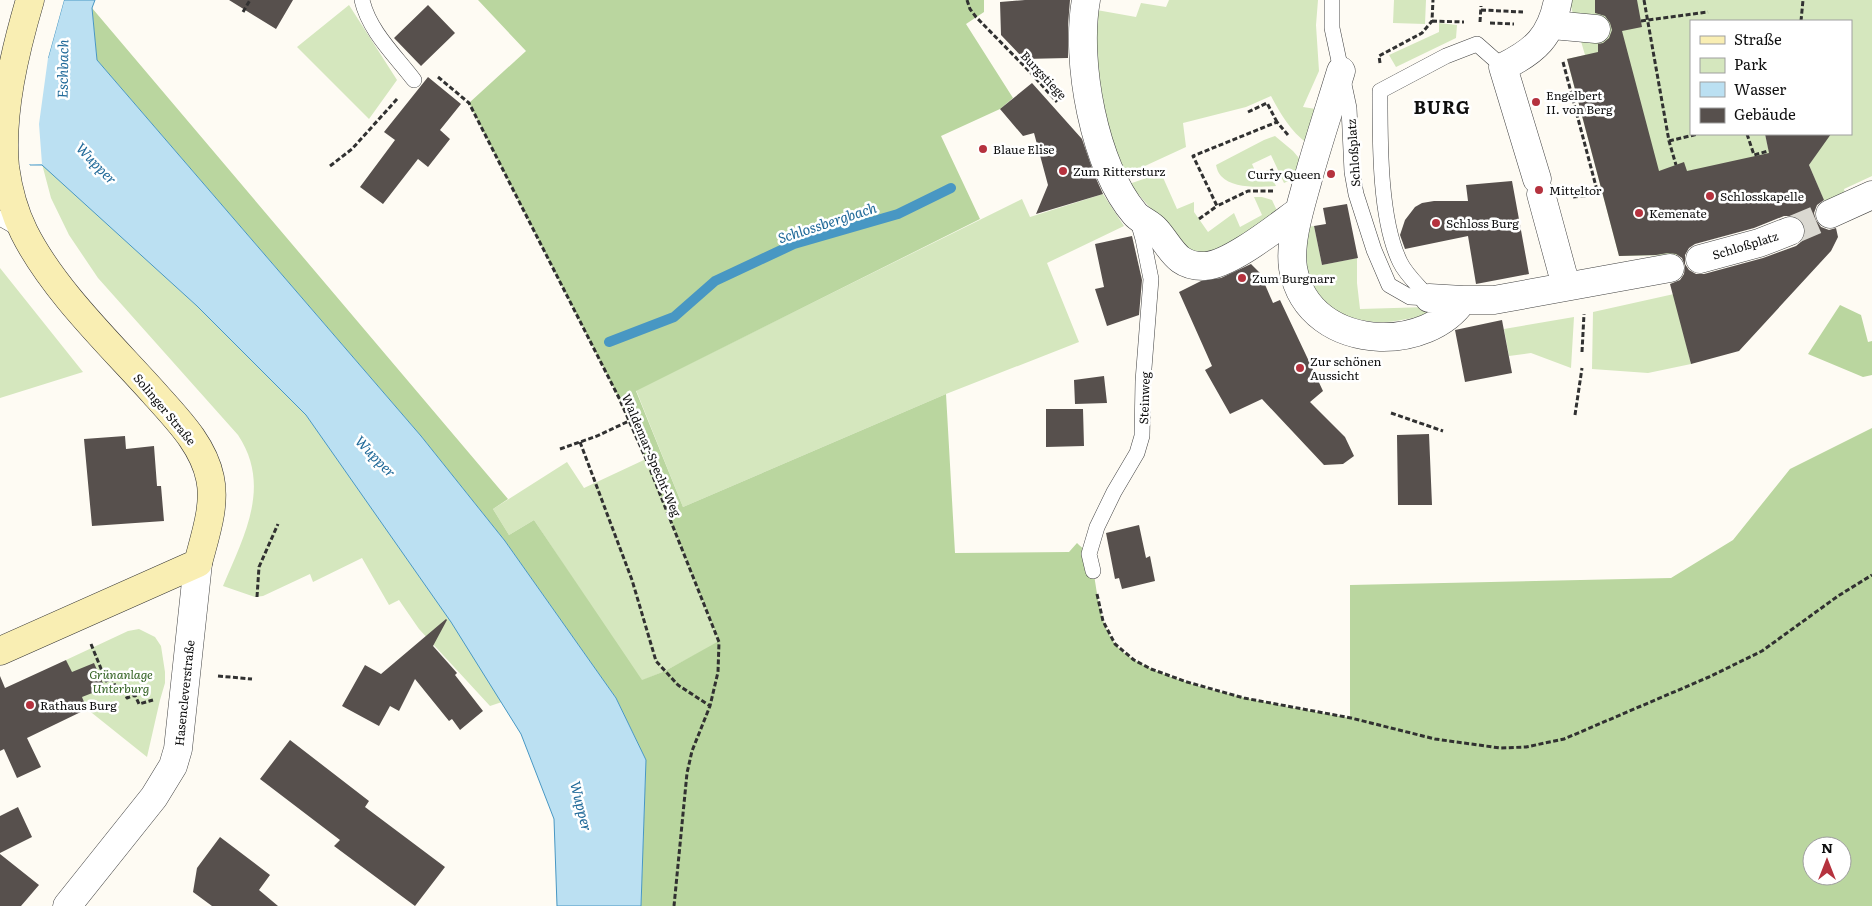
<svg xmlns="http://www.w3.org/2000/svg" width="1872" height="906" viewBox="0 0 1872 906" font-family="Literata,serif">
<rect width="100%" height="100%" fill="#fefbf3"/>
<path fill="#d5e7be" d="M 1169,0 L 1318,0 L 1316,25 L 1319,71 L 1303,107 L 1316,109 L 1307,143 C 1291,132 1280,113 1271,96 L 1246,107 L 1183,123 L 1186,147 L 1121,177 L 1102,123 L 1091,9 L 1136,17 L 1141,3 L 1166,7 Z
M 1394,0 L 1426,0 L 1425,24 L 1393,23 Z
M 1569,0 L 1872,0 L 1872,176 L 1844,189 L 1845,194 L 1824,201 L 1809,165 L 1824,142 L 1825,134 L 1851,134 L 1851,21 L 1691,21 L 1691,134 L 1765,134 L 1770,156 L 1676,230 L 1683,255 L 1619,256 L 1567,59 L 1585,55 Z
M 349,5 L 397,80 L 369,119 L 297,47 Z
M 1439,23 L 1457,25 L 1456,38 L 1396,67 L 1389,55 L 1439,32 Z
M 1275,136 L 1293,151 L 1304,164 L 1300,176 L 1284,183 L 1271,155 L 1252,164 L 1257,175 L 1268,170 L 1276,186 C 1260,187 1233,189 1221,176 C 1218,173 1217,169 1216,165 L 1264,140 Z
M 42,164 L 197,306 L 306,415 L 451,622 L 502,702 L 490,706 L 419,629 L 399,600 L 389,605 L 362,558 L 313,582 L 310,574 L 263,596 L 255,597 L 223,586 C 244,536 272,486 238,435 L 98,278 L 69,235 L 51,198 Z
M 1161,173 L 1177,209 L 1194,202 L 1194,212 L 1208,232 L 1234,213 L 1240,227 L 1262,215 L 1254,197 L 1262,197 L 1272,200 L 1279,215 C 1257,229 1233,248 1208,253 C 1201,255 1192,250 1185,247 L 1129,184 Z
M 1103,194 L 1124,226 L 1047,263 L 1079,342 L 946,394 L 683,507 L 636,390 L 1022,199 L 1030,217 Z
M 1314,226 L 1322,265 L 1357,258 L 1357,283 L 1360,309 L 1428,307 L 1427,315 C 1411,318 1393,323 1377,322 C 1366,322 1338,315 1329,308 C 1307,289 1298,254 1308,227 Z
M 0,268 L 83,372 L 0,398 Z
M 1674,294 L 1691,364 L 1648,373 L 1592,369 L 1593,312 Z
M 1574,317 L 1571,368 L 1531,353 L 1509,356 L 1504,329 Z
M 646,459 L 719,642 L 665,671 L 641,681 L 534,520 L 509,535 L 493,509 L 567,462 L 584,488 Z
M 139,629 L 155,637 L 161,646 L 165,672 L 165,683 L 160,700 L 147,757 L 87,709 L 66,660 L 128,631 Z"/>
<path fill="#bad69f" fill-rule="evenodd" d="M 478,0 L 984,0 L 984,12 L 966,24 L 1013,98 L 1000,109 L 941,136 L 980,219 L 636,391 L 683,507 L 946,394 L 955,553 L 1069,552 L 1077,543 C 1080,546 1085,550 1088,553 C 1091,559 1092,569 1094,575 C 1098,598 1100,624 1115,644 C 1146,685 1298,709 1350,718 L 1350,585 L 1671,578 L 1733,540 L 1790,469 L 1872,428 L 1872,906 L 641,906 L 646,760 L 616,698 L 505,541 L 421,436 L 97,60 L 92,8 L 508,499 L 493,509 L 509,535 L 534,520 L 642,680 L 665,671 L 719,641 L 646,459 L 619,398 L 469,103 L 526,51 ZM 1812,846 L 1842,846 L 1842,876 L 1812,876 Z
M 1840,305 L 1861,315 L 1868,342 L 1872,341 L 1872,375 L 1863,377 L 1808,354 Z"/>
<path fill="#bbe0f2" stroke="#4897c3" d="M 64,0 L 95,0 L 92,8 L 97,60 L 421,436 L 505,541 L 616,698 L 646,760 L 641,906 L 557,906 L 554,819 L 521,734 L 451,622 L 306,415 L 197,306 L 42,165 L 30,165 L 0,45 L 48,58 Z"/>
<path fill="#fefbf3" d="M 61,0 L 64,0 L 48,58 L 39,124 L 42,164 L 0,165 L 0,42 L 46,55 Z"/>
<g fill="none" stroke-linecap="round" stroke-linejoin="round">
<path stroke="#4897c3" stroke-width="10" d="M 609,342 L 674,317 L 715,281 L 794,244 L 898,214 L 951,188"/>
</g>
<path fill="#57504d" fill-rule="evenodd" d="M 229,0 L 293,0 L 276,29 Z
M 1025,0 L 1070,0 L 1068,25 L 1068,58 L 1024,59 L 1001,35 L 1000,2 Z
M 1595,0 L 1637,0 L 1642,27 L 1622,31 L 1659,171 L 1684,162 L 1687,171 L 1769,153 L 1765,134 L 1831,134 L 1809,165 L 1824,200 L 1817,205 L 1814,213 L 1816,220 L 1821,227 L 1829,230 L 1836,228 L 1838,237 L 1831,251 L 1739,351 L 1691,364 L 1670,284 L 1680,280 L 1684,274 L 1685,266 L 1682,258 L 1676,254 L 1668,253 L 1656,255 L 1619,256 L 1567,59 L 1598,52 L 1598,44 L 1603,43 L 1609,38 L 1612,30 L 1610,23 L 1605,16 L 1595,13 ZM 1784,216 L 1793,216 L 1800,219 L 1804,225 L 1805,234 L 1802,241 L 1796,246 L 1763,258 L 1704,274 L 1696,274 L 1689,270 L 1685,264 L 1685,255 L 1689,248 L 1695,244 L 1754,228 Z
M 428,5 L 455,33 L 421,66 L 394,38 Z
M 428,77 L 461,104 L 440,130 L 450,139 L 428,167 L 418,159 L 383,204 L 360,187 L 395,140 L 384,132 Z
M 1032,83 L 1082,139 L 1094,174 L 1103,194 L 1036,214 L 1048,185 L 1034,133 L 1023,136 L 1000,109 Z
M 1512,181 L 1529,274 L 1476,284 L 1468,236 L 1405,249 L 1400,235 L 1405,220 L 1415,207 L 1422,203 L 1434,201 L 1468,201 L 1466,185 Z
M 1347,204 L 1358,258 L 1322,265 L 1314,226 L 1326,224 L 1323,208 Z
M 1132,236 L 1142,280 L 1139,315 L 1107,326 L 1095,289 L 1104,287 L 1095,244 Z
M 1251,264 L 1260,273 L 1273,303 L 1280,300 L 1323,391 L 1310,402 L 1345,437 L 1354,456 L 1343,464 L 1324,465 L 1262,399 L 1230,414 L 1205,370 L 1212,366 L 1179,292 L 1201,281 L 1221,278 Z
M 1502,320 L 1512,373 L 1465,382 L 1455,330 Z
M 1104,376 L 1107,403 L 1075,404 L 1074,380 Z
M 1046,409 L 1083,409 L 1084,446 L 1046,447 Z
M 1429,434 L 1432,505 L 1398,505 L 1397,435 Z
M 125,436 L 126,449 L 154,446 L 157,486 L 161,486 L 164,521 L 92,526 L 84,439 Z
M 1139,525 L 1146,558 L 1150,556 L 1155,581 L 1122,589 L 1119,578 L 1115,579 L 1106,533 Z
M 446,619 L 447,620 L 433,646 L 457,673 L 455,675 L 483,711 L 460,730 L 452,719 L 449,721 L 415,679 L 399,711 L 390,706 L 379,726 L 342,706 L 365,665 L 381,674 Z
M 66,660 L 72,672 L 94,663 L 105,688 L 82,697 L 87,709 L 27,738 L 41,767 L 17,778 L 4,749 L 0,751 L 0,676 L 5,688 Z
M 290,740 L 369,801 L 365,807 L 445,867 L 415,906 L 334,846 L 340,840 L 260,779 Z
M 18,807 L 32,837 L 0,853 L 0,816 Z
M 220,837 L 270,875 L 259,890 L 278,906 L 212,906 L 193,892 L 197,868 Z
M 0,854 L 39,885 L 21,906 L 0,906 Z"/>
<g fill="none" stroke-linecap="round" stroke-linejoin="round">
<path stroke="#dad8d1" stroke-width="28" stroke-dasharray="28 14" stroke-linecap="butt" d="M 1790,231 L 1830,214"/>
<defs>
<path id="service" d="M 362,0 C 369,31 395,55 414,80
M 1332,0 L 1332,28 L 1349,108 L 1352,172 L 1356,194 L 1374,250 L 1389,285 L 1410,297 L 1429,298
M 0,218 L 21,230
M 1429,298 C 1420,287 1406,275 1400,262 C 1379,219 1380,139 1380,91 L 1446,56 L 1477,44 L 1503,67
M 1093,571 L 1089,554 L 1097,527 L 1114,492 L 1137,453 L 1142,436 L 1143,381 L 1151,279 L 1143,239 L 1137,218"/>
<path id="minor" d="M 1086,0 C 1075,61 1094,166 1135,214 C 1140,220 1150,223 1156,230 C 1172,248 1176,267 1205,266 C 1230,265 1278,226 1299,211
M 1552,25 L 1596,29
M 1341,71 C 1330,107 1318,143 1308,179 C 1301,205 1289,241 1293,268 C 1301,313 1338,335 1380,337 C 1411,338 1445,326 1463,300
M 1537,179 L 1503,67 C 1535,51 1551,37 1558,0
M 1541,194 L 1566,286
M 1830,214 L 1872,195
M 1700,259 L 1759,243 L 1790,231
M 1429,298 L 1463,300 L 1494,300 L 1670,268
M 67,906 L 154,797 L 173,766 L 178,749 L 198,563"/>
<path id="secondary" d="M 0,651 L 198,563 C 205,536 216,505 210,478 C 203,444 176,418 154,393 C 111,345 53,290 24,232 C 14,212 8,189 5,167 C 0,113 15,51 30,0"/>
</defs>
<use href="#service" stroke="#424242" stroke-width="16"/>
<use href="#minor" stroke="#424242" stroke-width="29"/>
<use href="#secondary" stroke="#313131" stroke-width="29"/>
<path stroke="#313131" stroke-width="3" stroke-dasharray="5 2.5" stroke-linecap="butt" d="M 967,0 L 970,9 L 976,17 L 1030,72 L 1057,102
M 1644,0 L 1669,141 L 1676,165
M 1481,10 L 1523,12
M 243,12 L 250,0
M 1432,21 L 1464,22
M 1641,21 L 1708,12
M 1801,21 L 1803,0
M 1480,22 L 1481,6
M 1490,23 L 1514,24
M 1563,62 L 1598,194
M 1380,63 L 1379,56 L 1422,33 L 1432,21 L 1433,0
M 438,77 L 469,103 L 619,398 L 646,459 L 719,642 L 718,672 L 710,706 L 692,751 L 687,773 L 674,906
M 1248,112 L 1267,103 L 1277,122
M 1747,134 L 1754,155 L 1768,151
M 1669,141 L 1698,134
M 330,166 L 352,149 L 398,98
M 1271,169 L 1276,177
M 1273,191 L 1248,191 L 1217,206 L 1193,156 L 1277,122 L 1288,135
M 1573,197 L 1602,194
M 1199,219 L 1217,206
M 1582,352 L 1584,314
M 1391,413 L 1443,431
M 1575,415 L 1582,368
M 580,442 L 632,580 L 656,661 L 678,685 L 710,706
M 560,449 L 597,436 L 629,421
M 1097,594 L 1103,621 L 1115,644 L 1134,660 L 1151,669 L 1187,682 L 1244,698 L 1351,718 L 1435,739 L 1500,748 L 1526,747 L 1564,739 L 1709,677 L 1762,651 L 1838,596 L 1872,575
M 257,597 L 259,567 L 278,524
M 91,644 L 106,681 L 112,678 L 117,691 L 123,689 L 127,698 L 135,695 L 139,704 L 153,700
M 218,676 L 252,679"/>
<use href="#service" stroke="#fff" stroke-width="15"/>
<use href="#minor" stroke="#fff" stroke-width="28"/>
<use href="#secondary" stroke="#f9eeb3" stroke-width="28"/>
</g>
<g fill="#b5323e" stroke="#fff" stroke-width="2">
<circle cx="1536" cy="102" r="5"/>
<circle cx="983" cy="149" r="5"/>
<circle cx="1063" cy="171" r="5"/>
<circle cx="1331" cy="174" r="5"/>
<circle cx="1539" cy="190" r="5"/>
<circle cx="1710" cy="196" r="5"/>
<circle cx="1639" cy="213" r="5"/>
<circle cx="1436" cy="223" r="5"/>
<circle cx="1242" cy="278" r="5"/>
<circle cx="1300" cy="368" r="5"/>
<circle cx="30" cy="705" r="5"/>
</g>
<g text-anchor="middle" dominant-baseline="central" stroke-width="5" stroke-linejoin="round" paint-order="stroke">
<g font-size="12" fill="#0f0f0f" stroke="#fff">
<text transform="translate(1044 75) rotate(47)">Burgstiege</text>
<text transform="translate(1353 153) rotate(-94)">Schloßplatz</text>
<text transform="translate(1745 245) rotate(-17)">Schloßplatz</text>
<text transform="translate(1144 398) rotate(-88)">Steinweg</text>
<text transform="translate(165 409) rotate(50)">Solinger Straße</text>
<text transform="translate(652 455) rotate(67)">Waldemar-Specht-Weg</text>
<text transform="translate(184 693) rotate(-84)">Hasencleverstraße</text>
</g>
<g font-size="12" fill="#0f0f0f" stroke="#fff" text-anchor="start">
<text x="1546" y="95">Engelbert<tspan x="1546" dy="14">II. von Berg</tspan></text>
<text x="993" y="149">Blaue Elise</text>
<text x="1073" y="171">Zum Rittersturz</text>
<text x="1321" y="174" text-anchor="end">Curry Queen</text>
<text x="1549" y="190">Mitteltor</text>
<text x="1720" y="196">Schlosskapelle</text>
<text x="1649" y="213">Kemenate</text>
<text x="1446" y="223">Schloss Burg</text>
<text x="1252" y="278">Zum Burgnarr</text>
<text x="1310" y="361">Zur schönen<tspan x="1310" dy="14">Aussicht</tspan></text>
<text x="40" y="705">Rathaus Burg</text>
</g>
<g font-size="12" font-style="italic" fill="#346324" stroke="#fff">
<text x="121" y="674">Grünanlage<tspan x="121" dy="14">Unterburg</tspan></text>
</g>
<g font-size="14" font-style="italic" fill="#216a99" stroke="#fff">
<text transform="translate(62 69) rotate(-89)">Eschbach</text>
<text transform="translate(97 163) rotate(46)">Wupper</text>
<text transform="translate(827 222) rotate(-18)">Schlossbergbach</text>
<text transform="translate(376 456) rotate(46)">Wupper</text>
<text transform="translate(582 806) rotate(76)">Wupper</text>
</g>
<g font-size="18" font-weight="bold" letter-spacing="1" fill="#0f0f0f" stroke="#fff">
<text x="1442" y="106">BURG</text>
</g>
</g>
<rect x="1690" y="20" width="162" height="115" fill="#ffffff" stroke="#9f9f9f"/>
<rect x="1700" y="36" width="25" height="8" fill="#f9eeb3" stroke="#9f9f9f"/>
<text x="1734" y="45" font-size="15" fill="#0f0f0f">Straße</text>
<rect x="1700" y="58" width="25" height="15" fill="#d5e7be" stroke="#9f9f9f"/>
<text x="1734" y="70" font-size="15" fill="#0f0f0f">Park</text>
<rect x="1700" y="82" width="25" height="15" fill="#bbe0f2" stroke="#9f9f9f"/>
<text x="1734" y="95" font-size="15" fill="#0f0f0f">Wasser</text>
<rect x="1700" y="108" width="25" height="15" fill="#57504d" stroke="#9f9f9f"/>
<text x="1734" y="120" font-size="15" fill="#0f0f0f">Gebäude</text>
<g transform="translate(1827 861)"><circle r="24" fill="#ffffff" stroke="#9f9f9f"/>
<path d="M0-4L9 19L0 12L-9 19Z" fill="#b5323e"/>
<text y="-8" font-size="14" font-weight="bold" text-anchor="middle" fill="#0f0f0f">N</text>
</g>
</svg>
